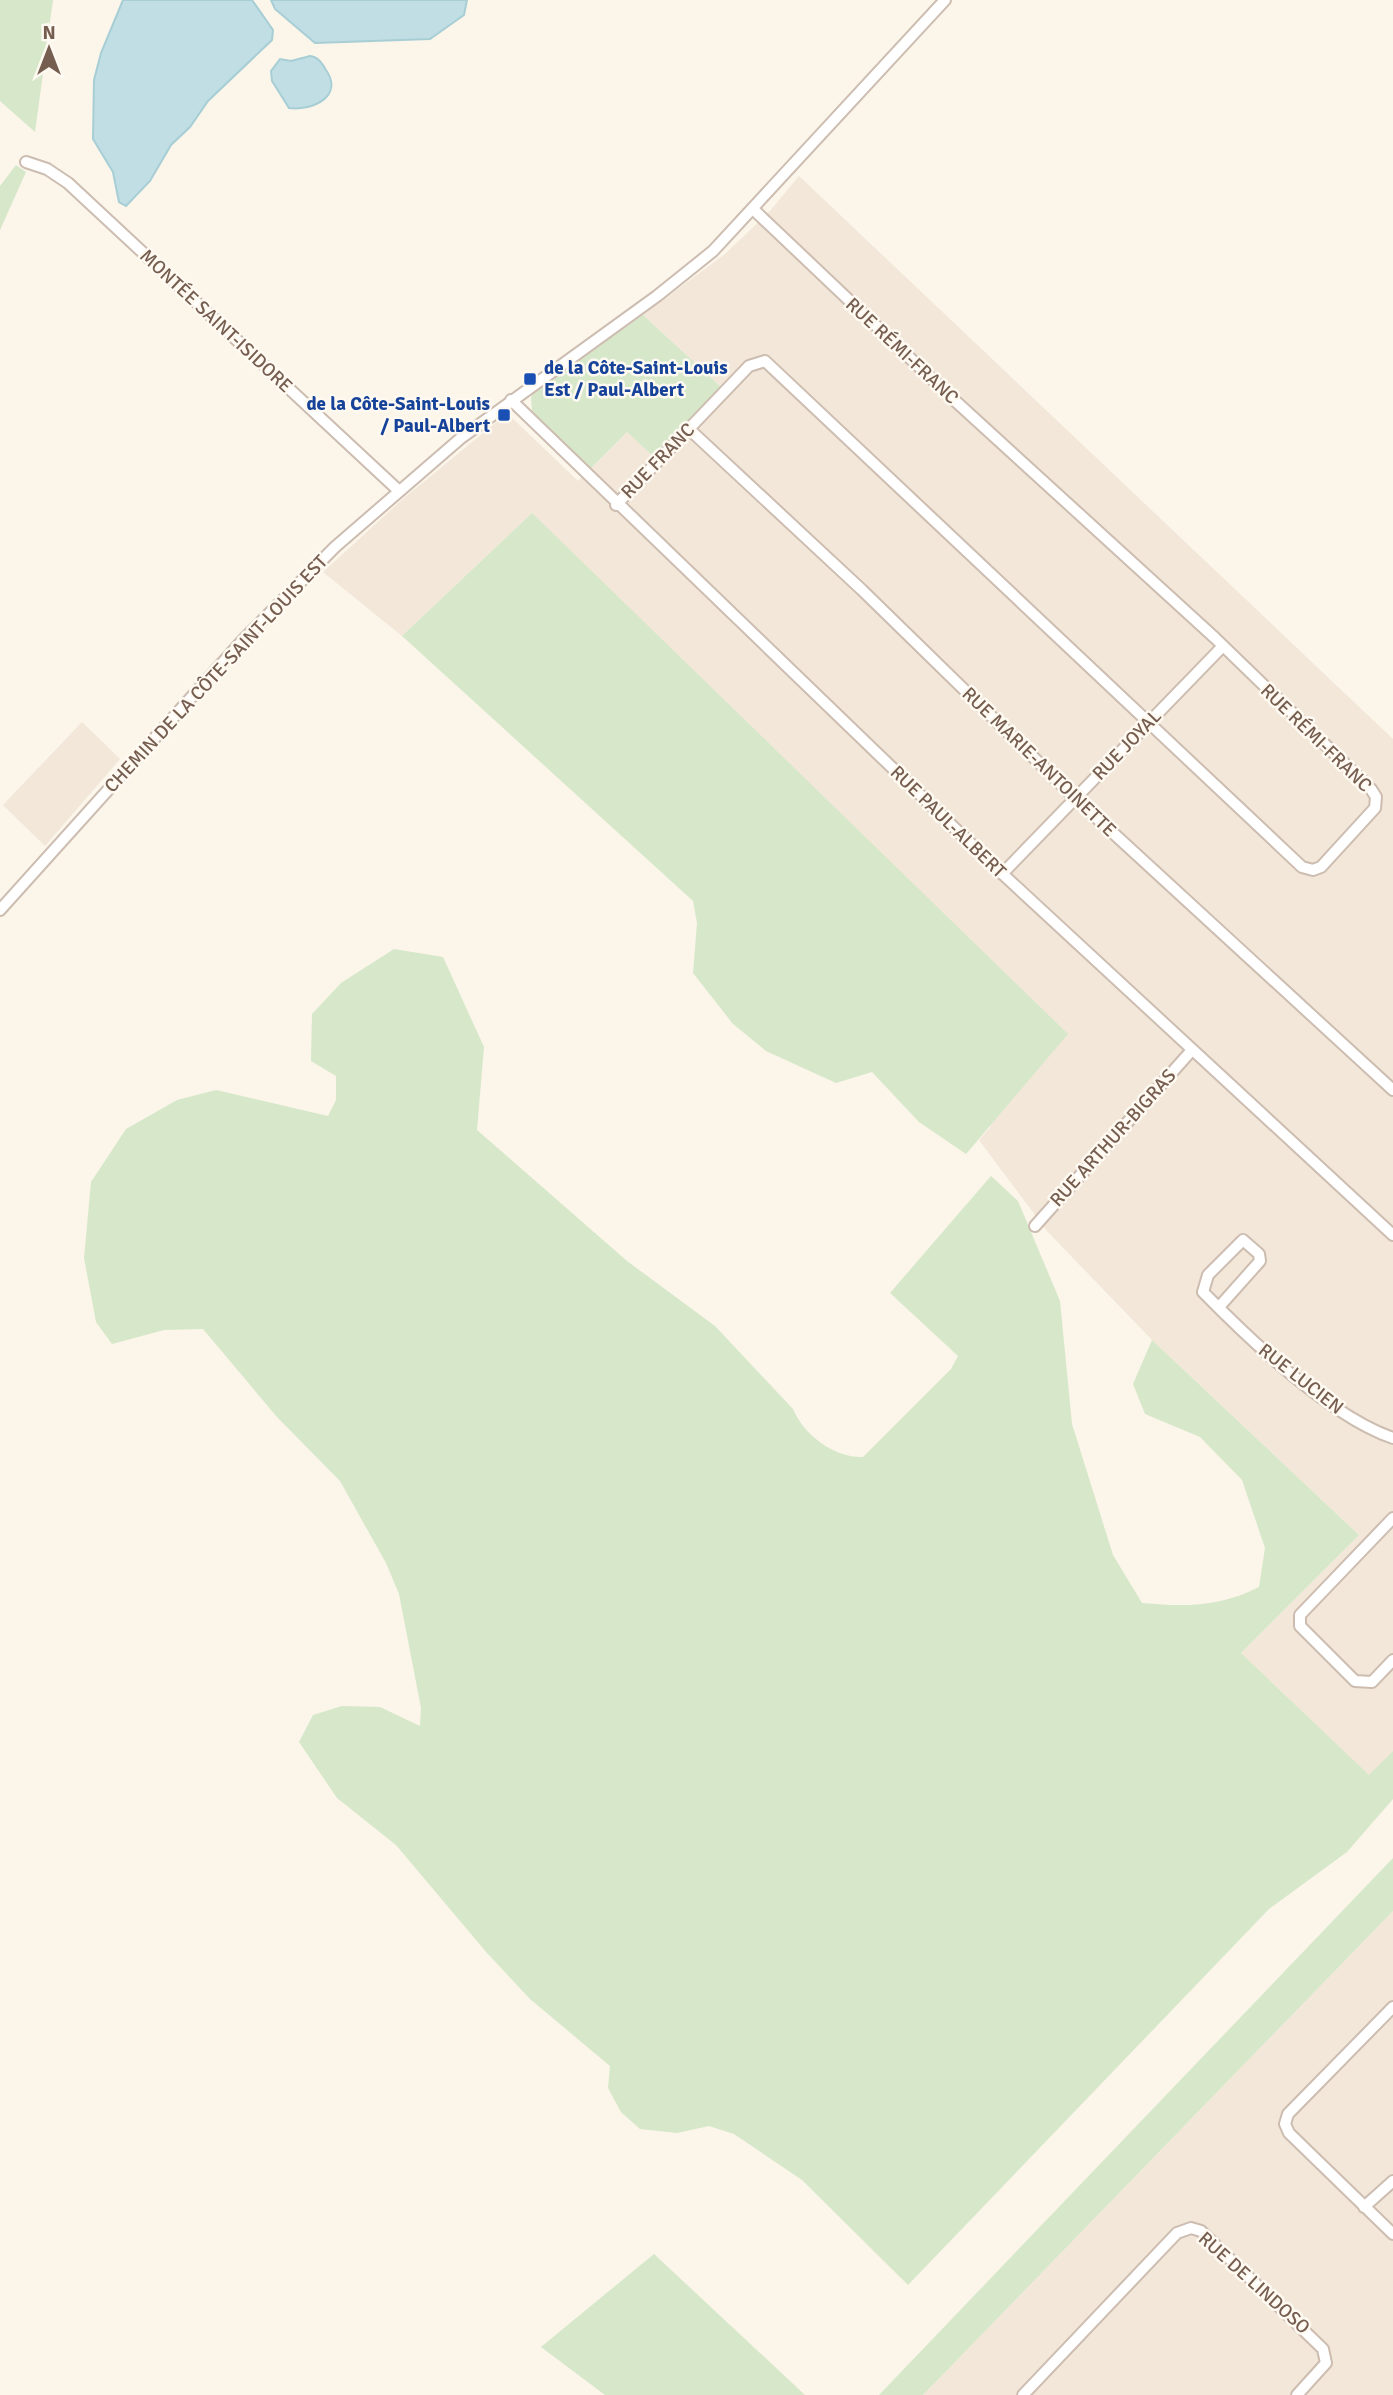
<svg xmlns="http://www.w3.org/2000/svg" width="1393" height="2395" viewBox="0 0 1393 2395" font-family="Signika,sans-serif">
<rect width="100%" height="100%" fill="#fbf5ea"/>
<path fill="#f2e7d9" d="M 799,176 L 1393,739 L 1393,1751 L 1369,1776 L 1241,1653 L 1359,1535 L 1152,1340 L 1047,1231 L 979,1140 L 991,1126 L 532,513 L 402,636 L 323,572 L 404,498 L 499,420 L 510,416 L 578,481 L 627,432 L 655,458 L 722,388 L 643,315 L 725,254 L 770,211 Z
M 82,722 L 120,759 L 45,846 L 3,805 Z
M 1393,1911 L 1393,2395 L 923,2395 Z"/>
<path fill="#d6e8c9" d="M 0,0 L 53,0 L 35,132 L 0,101 Z
M 16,165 L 26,172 L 0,230 L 0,186 Z
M 643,315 L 722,388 L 655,458 L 627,432 L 590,469 L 532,413 L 531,397 L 536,390 Z
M 532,513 L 1068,1034 L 966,1154 L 919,1122 L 872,1072 L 836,1083 L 766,1051 L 733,1024 L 693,973 L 697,923 L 693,901 L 402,636 Z
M 394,949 L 443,957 L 484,1047 L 477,1130 L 627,1261 L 715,1326 L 793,1409 C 804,1435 834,1458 863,1457 L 951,1369 L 958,1356 L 890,1293 L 991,1176 L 1018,1201 L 1060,1301 L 1072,1424 L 1113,1555 L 1142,1603 C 1185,1607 1220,1607 1259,1587 L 1265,1548 L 1242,1480 L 1200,1437 L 1145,1414 L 1133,1384 L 1152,1340 L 1359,1535 L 1241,1653 L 1369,1775 L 1393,1751 L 1393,1799 L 1347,1852 L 1269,1909 L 908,2285 L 802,2180 L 734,2134 L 709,2126 L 677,2133 L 640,2129 L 621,2112 L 608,2088 L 610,2066 L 530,1999 L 487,1953 L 396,1845 L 337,1798 L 299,1742 L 313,1715 L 342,1706 L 380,1707 L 420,1726 L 421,1708 L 399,1594 L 386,1563 L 340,1481 L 277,1417 L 203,1329 L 164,1330 L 112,1344 L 96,1322 L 84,1258 L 91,1182 L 126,1129 L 177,1100 L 216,1090 L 328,1116 L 336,1100 L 336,1076 L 311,1061 L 312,1014 L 341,983 Z
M 1393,1858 L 1393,1911 L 923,2395 L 879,2395 Z
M 654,2254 L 805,2395 L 605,2395 L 541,2347 Z"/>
<path fill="#c0dee4" stroke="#a7ced5" stroke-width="2" d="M 123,0 L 252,0 L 273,30 L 272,40 L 208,101 L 190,127 L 171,145 L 150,181 L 126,206 L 119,202 L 113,172 L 93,139 L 94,80 L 101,53 Z
M 271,0 L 467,0 L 464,15 L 430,39 L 315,43 L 275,9 Z
M 310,56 C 318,57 322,63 326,70 C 344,96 313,111 289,108 L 272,81 L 271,71 L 280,59 L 291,61 Z"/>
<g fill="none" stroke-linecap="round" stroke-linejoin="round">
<defs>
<path id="minor" d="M 26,162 L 47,169 L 68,183 L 398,490
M 511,400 L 995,867 L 1393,1235
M 689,429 L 862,590 L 1075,798 L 1393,1090
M 616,505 L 749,366 L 765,361 L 1302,867 L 1313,870 L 1321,867 L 1375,808 L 1376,797 L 1371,789 L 1215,638 L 952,398 L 754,210
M 1002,874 L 1223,646
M 0,910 L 243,640 L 335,547 L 461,438 L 657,296 L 713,251 L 945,0
M 1035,1226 L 1192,1050
M 1219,1307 L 1260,1261 L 1259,1254 L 1243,1240 L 1208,1275 L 1203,1292 C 1251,1341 1329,1416 1393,1438
M 1393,1518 L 1300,1615 L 1300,1626 L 1355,1681 L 1372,1682 L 1393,1660
M 1393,2007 L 1288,2114 L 1285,2124 L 1289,2133 L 1393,2234
M 1364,2207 L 1393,2181
M 1023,2395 L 1177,2233 L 1191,2228 L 1201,2231 L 1323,2349 L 1326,2363 L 1297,2395"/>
</defs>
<use href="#minor" stroke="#cdbdb1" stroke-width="14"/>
<use href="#minor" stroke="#fff" stroke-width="10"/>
</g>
<g fill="#1a4fb4" stroke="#fef9f1" stroke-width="2.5">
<rect x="523" y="372" width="14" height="14" rx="3.5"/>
<rect x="497" y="408" width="14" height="14" rx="3.5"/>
</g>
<g text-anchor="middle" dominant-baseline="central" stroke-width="5" stroke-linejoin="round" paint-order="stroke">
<g font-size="19" fill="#755d4f" stroke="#fef9f1">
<text transform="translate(216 321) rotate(43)">MONTÉE SAINT-ISIDORE</text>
<text transform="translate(902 351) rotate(43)">RUE RÉMI-FRANC</text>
<text transform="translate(658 461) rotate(-46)">RUE FRANC</text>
<text transform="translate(216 674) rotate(-47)">CHEMIN DE LA CÔTE-SAINT-LOUIS EST</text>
<text transform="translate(1316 738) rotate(44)">RUE RÉMI-FRANC</text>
<text transform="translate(1127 745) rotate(-46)">RUE JOYAL</text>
<text transform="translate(1039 762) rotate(44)">RUE MARIE-ANTOINETTE</text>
<text transform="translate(948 822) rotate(44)">RUE PAUL-ALBERT</text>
<text transform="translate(1113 1138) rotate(-48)">RUE ARTHUR-BIGRAS</text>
<text transform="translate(1301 1379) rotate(38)">RUE LUCIEN</text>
<text transform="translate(1254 2283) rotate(42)">RUE DE LINDOSO</text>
</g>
<g font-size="19" font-weight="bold" fill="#164399" stroke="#fef9f1" text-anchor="start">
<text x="544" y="368">de la Côte-Saint-Louis<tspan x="544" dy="22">Est / Paul-Albert</tspan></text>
<text x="490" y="404" text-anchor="end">de la Côte-Saint-Louis<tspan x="490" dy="22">/ Paul-Albert</tspan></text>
</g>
</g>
<g transform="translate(49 49)" stroke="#fef9f1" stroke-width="5" paint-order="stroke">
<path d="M0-5L12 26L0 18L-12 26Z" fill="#755d4f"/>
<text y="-10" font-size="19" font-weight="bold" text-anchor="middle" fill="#755d4f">N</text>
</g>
</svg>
